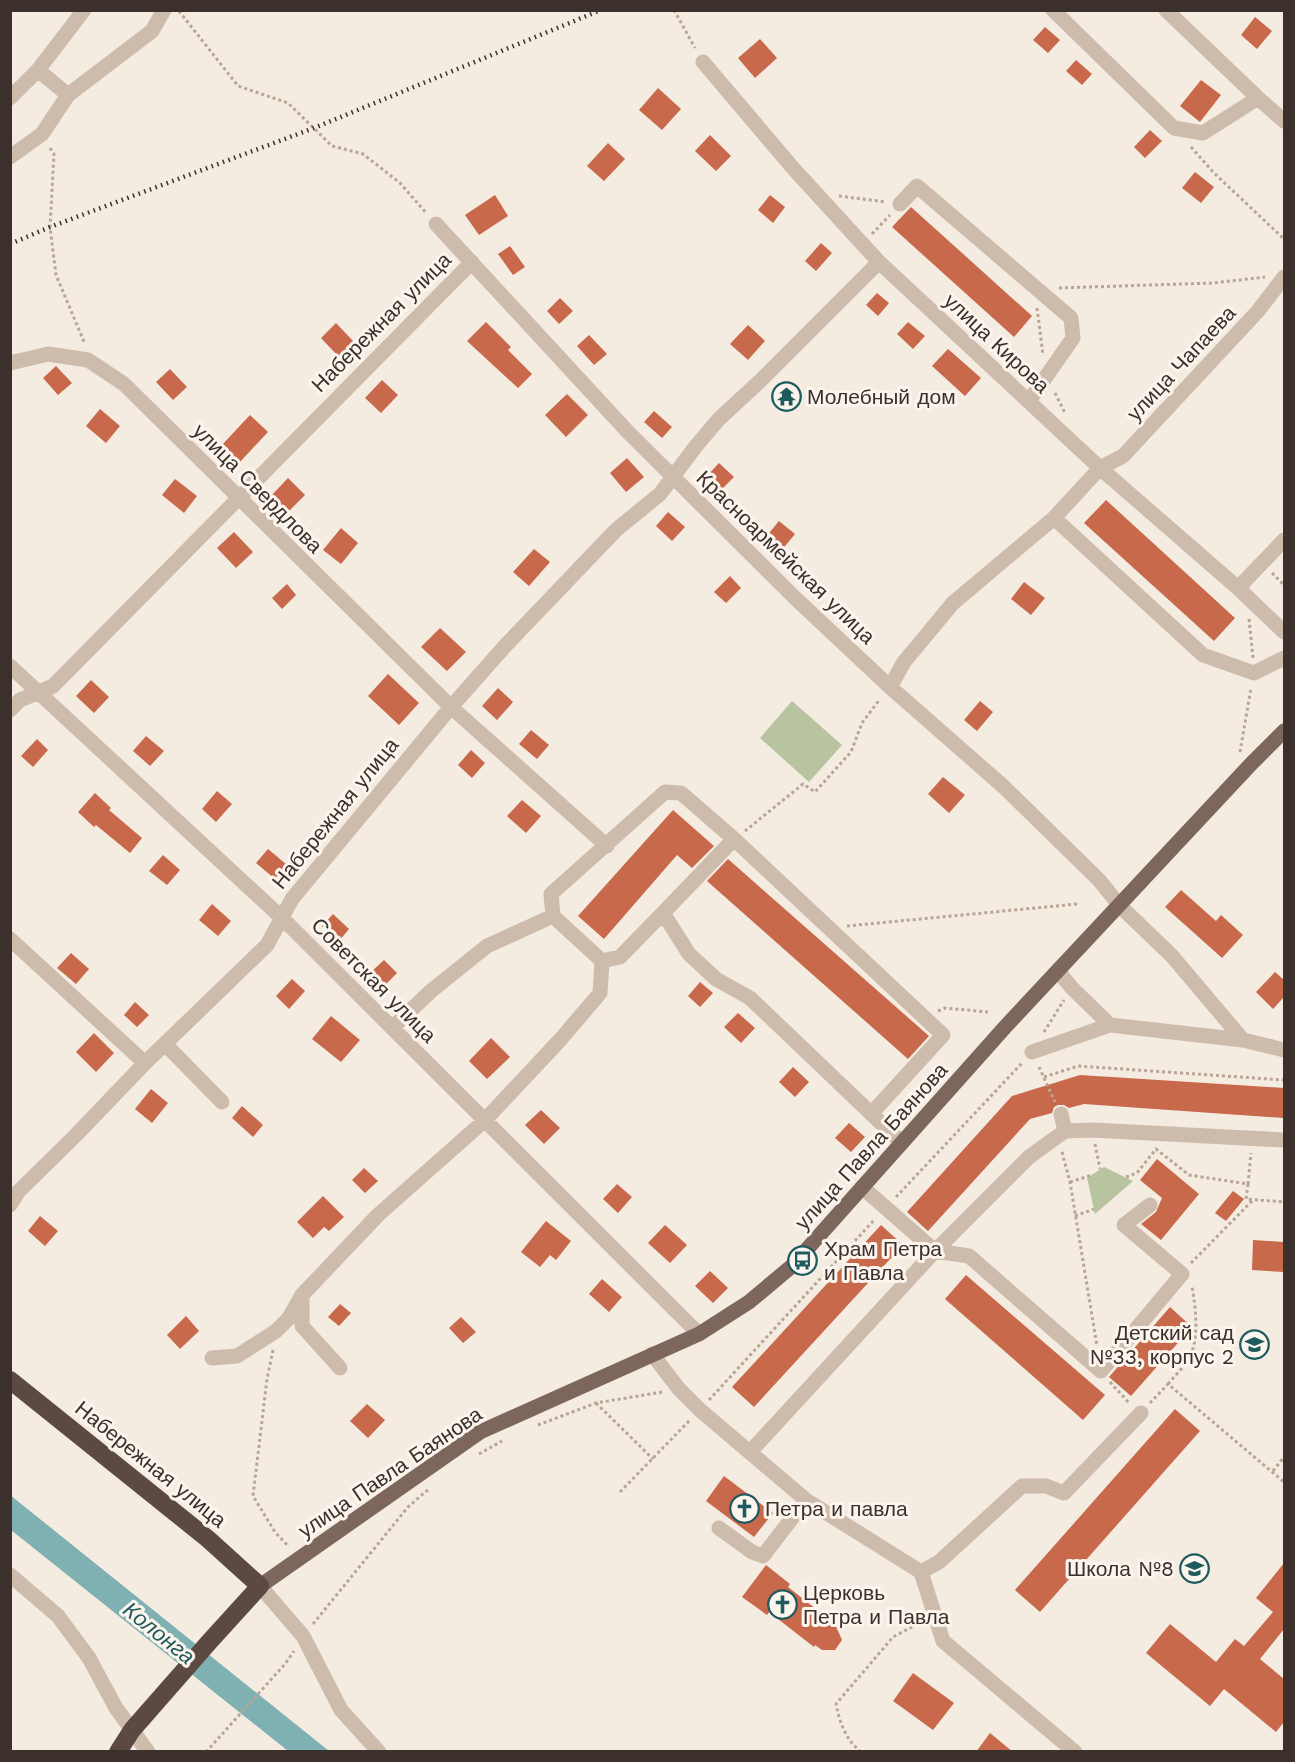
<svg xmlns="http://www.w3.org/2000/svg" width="1295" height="1762" viewBox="0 0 1295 1762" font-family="'Work Sans',sans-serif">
<rect width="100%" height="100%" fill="#f4ebe1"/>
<path fill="#b8c4a0" d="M 792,701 L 842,745 L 809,782 L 760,738 Z
M 1104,1167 L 1133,1181 L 1095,1214 L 1087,1178 Z"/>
<path fill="#7fb0b2" d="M 10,1495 L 329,1751 L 288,1751 L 11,1530 Z"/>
<path fill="#c8694b" d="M 1255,17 L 1272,31 L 1257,49 L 1241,35 Z
M 1045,27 L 1060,40 L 1048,53 L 1033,40 Z
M 760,39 L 777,58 L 755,78 L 738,58 Z
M 1076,60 L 1092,74 L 1082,85 L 1066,71 Z
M 1201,80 L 1221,95 L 1200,122 L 1180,106 Z
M 658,88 L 681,109 L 662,130 L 639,110 Z
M 1150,130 L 1162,141 L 1145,158 L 1134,147 Z
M 710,135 L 731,156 L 716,171 L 695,151 Z
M 608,143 L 625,159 L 604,181 L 587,166 Z
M 1195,172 L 1214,187 L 1201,203 L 1182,188 Z
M 495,195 L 508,216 L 479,235 L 465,215 Z
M 770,195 L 785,207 L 773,223 L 758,210 Z
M 911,207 L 1032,316 L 1014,337 L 892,227 Z
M 821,243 L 832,253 L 816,271 L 805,261 Z
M 510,246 L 525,267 L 513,275 L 498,254 Z
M 877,293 L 889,303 L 878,316 L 866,305 Z
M 560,298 L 573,311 L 559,324 L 547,311 Z
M 486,322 L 511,347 L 508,350 L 532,374 L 518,388 L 467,341 Z
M 908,322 L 925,336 L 913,349 L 897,334 Z
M 336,323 L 354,342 L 339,357 L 321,338 Z
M 748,325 L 765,341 L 748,360 L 730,344 Z
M 589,335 L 607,354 L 594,365 L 577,346 Z
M 948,349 L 981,378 L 965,396 L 932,366 Z
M 56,366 L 72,383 L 58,395 L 43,378 Z
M 170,369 L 187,387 L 173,400 L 156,382 Z
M 382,380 L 398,395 L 381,413 L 365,398 Z
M 786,381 L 801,395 L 786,411 L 771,396 Z
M 567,394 L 588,415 L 566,437 L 545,415 Z
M 100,409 L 120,426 L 106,443 L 86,426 Z
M 654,411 L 672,427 L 662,438 L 644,422 Z
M 250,415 L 268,432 L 239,463 L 221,446 Z
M 627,458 L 644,477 L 626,492 L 610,473 Z
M 719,463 L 734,477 L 718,493 L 704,479 Z
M 288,478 L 305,495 L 287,513 L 270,497 Z
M 175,479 L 197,496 L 184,513 L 162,495 Z
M 1106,500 L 1235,618 L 1214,641 L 1084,523 Z
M 668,512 L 685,527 L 672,541 L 656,526 Z
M 779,521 L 795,534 L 781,551 L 765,538 Z
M 341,528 L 358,543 L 341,564 L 323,550 Z
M 234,532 L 253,552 L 236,568 L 217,548 Z
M 534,549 L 550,562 L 529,586 L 513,572 Z
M 730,576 L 741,588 L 726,603 L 714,592 Z
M 1024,582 L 1045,598 L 1031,615 L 1011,599 Z
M 287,584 L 296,595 L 282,609 L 272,598 Z
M 440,628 L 466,652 L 447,671 L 421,647 Z
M 388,674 L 419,703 L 399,725 L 368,696 Z
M 91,680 L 109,697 L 94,713 L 76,696 Z
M 498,688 L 513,702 L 497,720 L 482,706 Z
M 980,701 L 993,712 L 977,731 L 964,720 Z
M 531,730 L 549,745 L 537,759 L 519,744 Z
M 146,736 L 164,751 L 150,766 L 133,751 Z
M 37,739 L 48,750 L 33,767 L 21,756 Z
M 471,750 L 485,763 L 472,778 L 458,765 Z
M 943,777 L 965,795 L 949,813 L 928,794 Z
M 217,791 L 232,804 L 216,822 L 202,809 Z
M 95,793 L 111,808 L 109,810 L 142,838 L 130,853 L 96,825 L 94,827 L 78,812 Z
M 522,800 L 541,816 L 526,833 L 507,816 Z
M 673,810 L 714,846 L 692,868 L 677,855 L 604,939 L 578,916 Z
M 268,849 L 287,865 L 275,879 L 256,863 Z
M 163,855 L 180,870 L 167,885 L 149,871 Z
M 728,859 L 929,1036 L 908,1059 L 707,881 Z
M 1181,890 L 1216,921 L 1221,915 L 1243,935 L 1222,958 L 1165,907 Z
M 212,904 L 231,921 L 218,936 L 199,920 Z
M 333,914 L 349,929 L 339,941 L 322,926 Z
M 71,953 L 89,969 L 76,984 L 57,968 Z
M 384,960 L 397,973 L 385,985 L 371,972 Z
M 1275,972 L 1284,980 L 1284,997 L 1273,1009 L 1256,992 Z
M 292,979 L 305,991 L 289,1009 L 276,996 Z
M 700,982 L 713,993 L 700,1007 L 688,996 Z
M 135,1002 L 149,1015 L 137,1027 L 124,1015 Z
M 738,1013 L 755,1028 L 741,1043 L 724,1027 Z
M 331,1016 L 360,1040 L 341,1062 L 312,1039 Z
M 94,1033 L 114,1053 L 96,1072 L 76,1052 Z
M 491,1038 L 510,1057 L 487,1079 L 469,1061 Z
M 793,1067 L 809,1082 L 795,1097 L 779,1082 Z
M 1080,1075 L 1284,1088 L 1284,1118 L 1084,1104 L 1069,1108 L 1064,1105 L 1058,1105 L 1054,1107 L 1052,1113 L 1030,1119 L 928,1231 L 907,1212 L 1012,1096 Z
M 151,1089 L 168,1103 L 152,1123 L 135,1109 Z
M 242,1106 L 263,1125 L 253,1137 L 232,1118 Z
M 541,1110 L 560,1128 L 544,1144 L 525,1125 Z
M 849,1123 L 865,1137 L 851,1152 L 835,1138 Z
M 1157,1159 L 1199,1194 L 1161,1240 L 1141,1224 L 1156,1212 L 1162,1198 L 1140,1180 Z
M 364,1168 L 378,1181 L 365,1193 L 352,1180 Z
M 617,1184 L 632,1197 L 618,1213 L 603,1199 Z
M 1233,1191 L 1244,1199 L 1226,1221 L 1215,1213 Z
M 323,1196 L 344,1217 L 329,1231 L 324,1227 L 313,1238 L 297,1222 Z
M 40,1216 L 58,1231 L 45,1246 L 28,1231 Z
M 546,1221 L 571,1241 L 556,1260 L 550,1255 L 540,1267 L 521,1252 Z
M 665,1225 L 687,1245 L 670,1263 L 648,1243 Z
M 881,1225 L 903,1245 L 754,1407 L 732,1387 Z
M 1253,1240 L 1284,1242 L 1284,1272 L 1252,1270 Z
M 710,1271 L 728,1288 L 713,1303 L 695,1286 Z
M 966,1275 L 1105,1395 L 1083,1420 L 945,1299 Z
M 602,1279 L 622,1297 L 609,1312 L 589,1294 Z
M 340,1304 L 351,1313 L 339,1326 L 328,1317 Z
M 1170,1307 L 1192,1327 L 1131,1396 L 1109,1377 Z
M 186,1316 L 199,1331 L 180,1349 L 167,1335 Z
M 461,1317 L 476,1332 L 463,1343 L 449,1328 Z
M 367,1404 L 385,1420 L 368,1438 L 350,1421 Z
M 1175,1409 L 1200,1431 L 1040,1612 L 1015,1590 Z
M 724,1476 L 773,1513 L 754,1537 L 706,1501 Z
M 1284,1563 L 1284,1629 L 1260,1659 L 1284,1679 L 1284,1722 L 1276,1732 L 1224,1689 L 1210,1706 L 1146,1653 L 1170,1624 L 1216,1662 L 1235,1639 L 1244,1646 L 1273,1612 L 1256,1598 Z
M 766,1565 L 790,1584 L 788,1587 L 835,1624 L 842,1640 L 835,1650 L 822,1650 L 815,1645 L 814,1647 L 769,1612 L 767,1615 L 742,1597 Z
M 913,1673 L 954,1703 L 933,1730 L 893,1701 Z
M 990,1733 L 1013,1752 L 976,1752 Z"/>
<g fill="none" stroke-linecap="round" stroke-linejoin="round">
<path stroke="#b9a596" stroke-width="3" stroke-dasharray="3 3" stroke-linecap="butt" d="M 674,10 L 695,48
M 179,11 L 238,86 L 288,103 L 332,146 L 363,154 L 400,183 L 427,214
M 1191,147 L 1214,173 L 1284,239
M 50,148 L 54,154 L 50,227 L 56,275 L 85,344
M 839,196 L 886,202
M 872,234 L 890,215
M 1059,288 L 1213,283 L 1265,277
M 1037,308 L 1043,355
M 1055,393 L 1065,413
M 1272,573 L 1284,585
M 1249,619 L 1253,658
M 1240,752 L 1251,688
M 745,831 L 803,784 L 815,792 L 851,752 L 862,723 L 880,699
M 847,926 L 1077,904
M 938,1011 L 945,1008 L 988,1012
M 1044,1032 L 1064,1000
M 1039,1067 L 1055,1102
M 1044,1077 L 1078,1066 L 1284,1080
M 1095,1144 L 1100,1169
M 1062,1152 L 1070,1182 L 1097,1346
M 1126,1177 L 1137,1173 L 1156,1149 L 1189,1175 L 1248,1184 L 1246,1199 L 1284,1202
M 1070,1182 L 1092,1175
M 1248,1184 L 1251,1153
M 896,1197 L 1023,1062
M 1075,1216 L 1094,1209
M 1191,1263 L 1253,1200
M 273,1350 L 267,1379 L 253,1496 L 275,1532 L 289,1547
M 1110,1382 L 1130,1404
M 1168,1384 C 1174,1377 1181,1370 1187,1362 C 1200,1343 1196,1309 1192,1287
M 709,1400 L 875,1219
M 596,1403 L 653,1459
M 1150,1403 L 1168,1384 L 1284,1482
M 538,1425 L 596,1403 L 662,1392
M 479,1454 L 502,1441
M 1273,1471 L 1284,1457
M 620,1492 L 690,1420
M 313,1624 L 408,1507 L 430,1488
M 206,1752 L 285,1664 L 294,1651
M 861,1752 C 845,1739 840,1723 836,1704 L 893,1637 L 921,1622"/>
<path stroke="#cdbbac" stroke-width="15" d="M 1053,10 L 1174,128 L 1203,133 L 1258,98
M 1166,10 L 1258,98 L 1284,121
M 703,62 L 792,167 L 879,262 L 1100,468 L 1238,588 L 1284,632
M 38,70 L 68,95
M 10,98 L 38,70 L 84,10
M 10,157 L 42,134 L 68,95 L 152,31 L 164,10
M 900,204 L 917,186 L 1071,318 L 1073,338 L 1029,401
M 436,224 L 627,431 L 794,597 L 890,687 L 1004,787 L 1099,880 L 1120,906 L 1172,956 L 1243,1040 L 1284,1050
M 10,363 L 48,354 L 88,360 L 124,384 L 451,707 L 607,846
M 1054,518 L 1203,655 L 1254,673 L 1284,658
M 1238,588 L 1284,540
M 10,666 L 282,918 L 699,1334
M 890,687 L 904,662 L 953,603 L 1054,518 L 1100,468 L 1123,456 L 1258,311 L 1284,277
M 10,710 L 20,700 L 53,686 L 472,262
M 734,839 L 663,913 L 689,954 L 716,979 L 750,998 L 902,1143
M 10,939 L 145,1063
M 602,961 L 553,916 L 551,894 L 665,792 L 681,793 L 734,839 L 943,1035 L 871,1114
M 602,961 L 620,957 L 663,913
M 1058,971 L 1072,988 L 1110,1025 L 1243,1040
M 392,1028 L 431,991 L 487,946 L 553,916
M 165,1044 L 222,1102
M 1032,1052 L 1110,1025
M 1061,1114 L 1065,1131
M 862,1187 L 935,1251 L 969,1256 L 1101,1371 L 1182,1274 L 1124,1225 L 1150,1205
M 10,1205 L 19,1191 L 76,1135 L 145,1063 L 267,945 L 292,899 L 451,707 L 505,646 L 616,530 L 660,494 L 696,446 L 719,419 L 760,381 L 879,262
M 302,1295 L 302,1326 L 340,1368
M 652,1354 L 679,1389 L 700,1410 L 806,1500 L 921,1572 L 943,1641 L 1075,1752
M 212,1358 L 237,1356 L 276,1331 L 289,1318 L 302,1295 L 378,1215 L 484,1121 L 560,1040 L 600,993 L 602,961
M 750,1452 L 935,1251 L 1029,1157 L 1065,1131 L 1092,1130 L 1284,1140
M 719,1528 L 752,1552 L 763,1556 L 806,1500
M 921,1572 L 939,1562 L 1022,1486 L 1046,1486 L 1064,1493 L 1141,1413
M 10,1575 L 58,1616 L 89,1658 L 116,1708 L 148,1752
M 260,1586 L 303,1636 L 341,1710 L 379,1752"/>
<path stroke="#7d675c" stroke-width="15" d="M 260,1586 L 480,1432 L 699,1334 L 749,1302 L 792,1266 L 1006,1026 L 1252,763 L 1284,731"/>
<path stroke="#5c4a42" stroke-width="18" d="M 10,1380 L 208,1539 L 260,1586 L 210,1641 L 132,1730 L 118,1752"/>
<path stroke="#3b302b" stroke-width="4.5" stroke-dasharray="1.5 4.5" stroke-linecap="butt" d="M 10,244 L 50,227 L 314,128 L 601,10"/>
</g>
<defs>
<symbol id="temple-ring" viewBox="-11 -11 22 22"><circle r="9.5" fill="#fbf5ee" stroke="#1f5a5e" stroke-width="1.5"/><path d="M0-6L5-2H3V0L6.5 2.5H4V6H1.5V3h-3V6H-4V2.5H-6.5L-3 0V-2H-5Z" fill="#1f5a5e"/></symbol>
<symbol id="bus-ring" viewBox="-11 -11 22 22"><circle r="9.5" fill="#fbf5ee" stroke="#1f5a5e" stroke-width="1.5"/><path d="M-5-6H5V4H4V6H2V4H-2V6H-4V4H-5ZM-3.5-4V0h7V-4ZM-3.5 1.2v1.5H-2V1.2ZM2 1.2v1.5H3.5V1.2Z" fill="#1f5a5e"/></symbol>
<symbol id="school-ring" viewBox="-11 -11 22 22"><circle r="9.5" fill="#fbf5ee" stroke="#1f5a5e" stroke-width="1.5"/><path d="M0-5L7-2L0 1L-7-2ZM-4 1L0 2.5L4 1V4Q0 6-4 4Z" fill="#1f5a5e"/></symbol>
<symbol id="church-ring" viewBox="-11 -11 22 22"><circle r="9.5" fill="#fbf5ee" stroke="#1f5a5e" stroke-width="1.5"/><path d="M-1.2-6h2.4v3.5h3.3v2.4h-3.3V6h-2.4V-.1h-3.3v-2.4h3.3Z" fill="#1f5a5e"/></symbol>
</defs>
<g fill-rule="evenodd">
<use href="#temple-ring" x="770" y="380" width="33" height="33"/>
<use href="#bus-ring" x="786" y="1244" width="33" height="33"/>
<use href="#school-ring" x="1238" y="1328" width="33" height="33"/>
<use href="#church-ring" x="728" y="1492" width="33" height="33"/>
<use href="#school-ring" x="1178" y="1552" width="33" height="33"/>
<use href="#church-ring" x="766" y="1588" width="33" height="33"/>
</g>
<g text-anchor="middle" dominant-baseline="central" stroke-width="6" stroke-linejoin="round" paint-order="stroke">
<g font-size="21" fill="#3b302b" stroke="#fbf5ee">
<text transform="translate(381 322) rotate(-45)">Набережная улица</text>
<text transform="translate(997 343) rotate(43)">улица Кирова</text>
<text transform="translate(1181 363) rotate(-47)">улица Чапаева</text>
<text transform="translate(258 488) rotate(45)">улица Свердлова</text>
<text transform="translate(786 557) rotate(44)">Красноармейская улица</text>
<text transform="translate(335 813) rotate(-51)">Набережная улица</text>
<text transform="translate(374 980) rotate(45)">Советская улица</text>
<text transform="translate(871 1146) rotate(-48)">улица Павла Баянова</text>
<text transform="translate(151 1464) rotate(39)">Набережная улица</text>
<text transform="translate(390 1472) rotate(-34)">улица Павла Баянова</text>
</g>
<g font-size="21" fill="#3b302b" stroke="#fbf5ee" text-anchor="start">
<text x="807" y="396">Молебный дом</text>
<text x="824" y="1248">Храм Петра<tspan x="824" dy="24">и Павла</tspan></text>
<text x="1234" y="1332" text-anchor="end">Детский сад<tspan x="1234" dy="24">№33, корпус 2</tspan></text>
<text x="765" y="1508">Петра и павла</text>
<text x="1174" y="1568" text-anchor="end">Школа №8</text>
<text x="803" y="1592">Церковь<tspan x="803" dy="24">Петра и Павла</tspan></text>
</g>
<g font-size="22" font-style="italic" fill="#1f5a5e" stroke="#fbf5ee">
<text transform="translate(159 1633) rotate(39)">Колонга</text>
</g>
</g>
<rect width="1295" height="1762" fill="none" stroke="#3b302b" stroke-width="24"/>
</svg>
